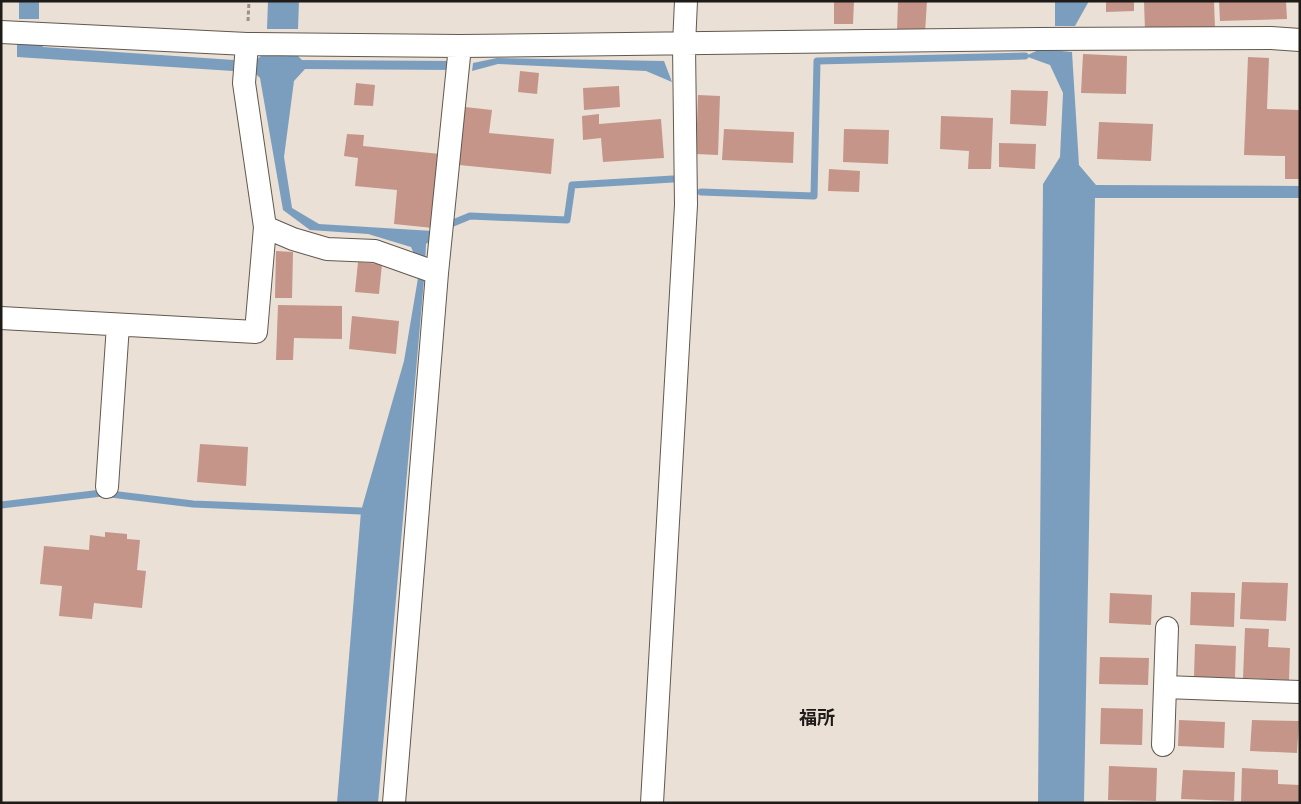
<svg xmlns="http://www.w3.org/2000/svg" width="1301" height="804" viewBox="0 0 1301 804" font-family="Cabin,'Noto Sans JP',sans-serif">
<rect width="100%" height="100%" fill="#eae0d5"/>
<path fill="#7c9ebe" d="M 19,1 L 39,1 L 39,19 L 19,19 Z
M 268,1 L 299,1 L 298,29 L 267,29 Z
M 1055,1 L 1089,1 L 1075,26 L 1055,26 Z
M 17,40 L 38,40 L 43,47 L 234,60 L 233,71 L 17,57 Z
M 1041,49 L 1072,52 L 1079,165 L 1096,185 L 1300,186 L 1300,198 L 1095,198 L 1084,803 L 1038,803 L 1043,184 L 1060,157 L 1063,93 L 1050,65 L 1025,56 Z
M 266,52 L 295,53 L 302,60 L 454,61 L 453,70 L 305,69 L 294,81 L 284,157 L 292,208 L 319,224 L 433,231 L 432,240 L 426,244 L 425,265 L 418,263 L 411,247 L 368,234 L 310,230 L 283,210 L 260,78 L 254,72 L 256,60 Z
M 497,58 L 664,61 L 672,82 L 646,71 L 498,64 L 472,71 L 473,63 Z
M 418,278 L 424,280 L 378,803 L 337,803 L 361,511 L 404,361 Z"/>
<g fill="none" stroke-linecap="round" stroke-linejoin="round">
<path stroke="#7c9ebe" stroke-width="7" d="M 701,192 L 814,196 L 817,61 L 1025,56
M 453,223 L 470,216 L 567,220 L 572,185 L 673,179
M 1,505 L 102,493 L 193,504 L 361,511"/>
</g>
<path fill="#c59589" d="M 834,1 L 854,1 L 853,24 L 834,24 Z
M 898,1 L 927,1 L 925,33 L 897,32 Z
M 1106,1 L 1134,1 L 1134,11 L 1106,12 Z
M 1144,1 L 1214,1 L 1215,29 L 1145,31 Z
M 1219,1 L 1286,1 L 1287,19 L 1220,21 Z
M 1083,54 L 1127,56 L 1126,94 L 1081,93 Z
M 1248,57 L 1269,58 L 1267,109 L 1300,110 L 1300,179 L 1285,179 L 1285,156 L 1244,155 Z
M 520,71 L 539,73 L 537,94 L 518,92 Z
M 356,83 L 375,85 L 373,106 L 354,105 Z
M 619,86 L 620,107 L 584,110 L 583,88 Z
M 1011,90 L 1048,91 L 1046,126 L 1010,124 Z
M 698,95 L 720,96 L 718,155 L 696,154 Z
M 465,107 L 492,110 L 489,133 L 554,139 L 551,174 L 459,165 Z
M 599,114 L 599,124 L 661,119 L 664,158 L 603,162 L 601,138 L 583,140 L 582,116 Z
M 941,116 L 993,118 L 991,169 L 968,169 L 969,151 L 940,149 Z
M 1099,122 L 1153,124 L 1151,161 L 1097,159 Z
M 724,129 L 794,132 L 793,163 L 722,160 Z
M 844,129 L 889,130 L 888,164 L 843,162 Z
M 347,134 L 364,135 L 363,146 L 440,154 L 433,228 L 394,224 L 397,190 L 355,186 L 358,158 L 344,156 Z
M 999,143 L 1036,144 L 1035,169 L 999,167 Z
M 829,169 L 860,171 L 859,192 L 828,191 Z
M 276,251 L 293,252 L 292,298 L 275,298 Z
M 358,262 L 382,264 L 379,294 L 355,292 Z
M 278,305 L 342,306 L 342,339 L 294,338 L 293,360 L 276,360 Z
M 352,316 L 399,321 L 396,354 L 349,349 Z
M 200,444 L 248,447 L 246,486 L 197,482 Z
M 105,532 L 127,534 L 127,539 L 140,540 L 137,570 L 146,571 L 142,608 L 94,603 L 92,619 L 59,616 L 62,586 L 40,584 L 44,546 L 89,550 L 90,535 L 105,537 Z
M 1242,582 L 1288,583 L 1286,621 L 1240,619 Z
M 1191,592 L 1235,593 L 1234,627 L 1190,625 Z
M 1110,593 L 1152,595 L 1151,625 L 1109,623 Z
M 1245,628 L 1269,629 L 1268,647 L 1290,648 L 1289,680 L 1243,678 Z
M 1195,644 L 1236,646 L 1235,678 L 1194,677 Z
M 1100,657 L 1149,658 L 1148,685 L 1099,684 Z
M 1101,708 L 1143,709 L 1142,745 L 1100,744 Z
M 1179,720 L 1225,722 L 1224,748 L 1178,746 Z
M 1252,720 L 1299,721 L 1297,753 L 1250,751 Z
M 1109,766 L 1157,768 L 1156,801 L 1108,800 Z
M 1242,768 L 1278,770 L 1278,784 L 1300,785 L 1300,803 L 1241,802 Z
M 1183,770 L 1235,772 L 1234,801 L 1181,799 Z"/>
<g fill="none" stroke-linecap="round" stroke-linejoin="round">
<defs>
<path id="street" d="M 1,32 L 247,44 L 460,46 L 1038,39 L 1271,38 L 1300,40
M 265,227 L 293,239 L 327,249 L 375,251 L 437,273
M 1,318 L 256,332 L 265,227 L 244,83 L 247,44
M 107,487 L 118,325
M 1165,687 L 1300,692
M 1163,745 L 1167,628
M 394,803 L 437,273 L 460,46
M 652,803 L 686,205 L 684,45 L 686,1"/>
</defs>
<use href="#street" stroke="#61584f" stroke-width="24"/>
<path stroke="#9a928a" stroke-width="3" stroke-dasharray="4 2.5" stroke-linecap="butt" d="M 248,21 L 249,1"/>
<use href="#street" stroke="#fff" stroke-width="22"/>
</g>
<g text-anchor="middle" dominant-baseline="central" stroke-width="4.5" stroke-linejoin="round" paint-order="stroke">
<g font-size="18" font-weight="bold" fill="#1f1b18" stroke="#eae0d5">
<text x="817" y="718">福所</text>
</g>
</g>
<rect width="1301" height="804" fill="none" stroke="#1f1b18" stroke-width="5"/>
</svg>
